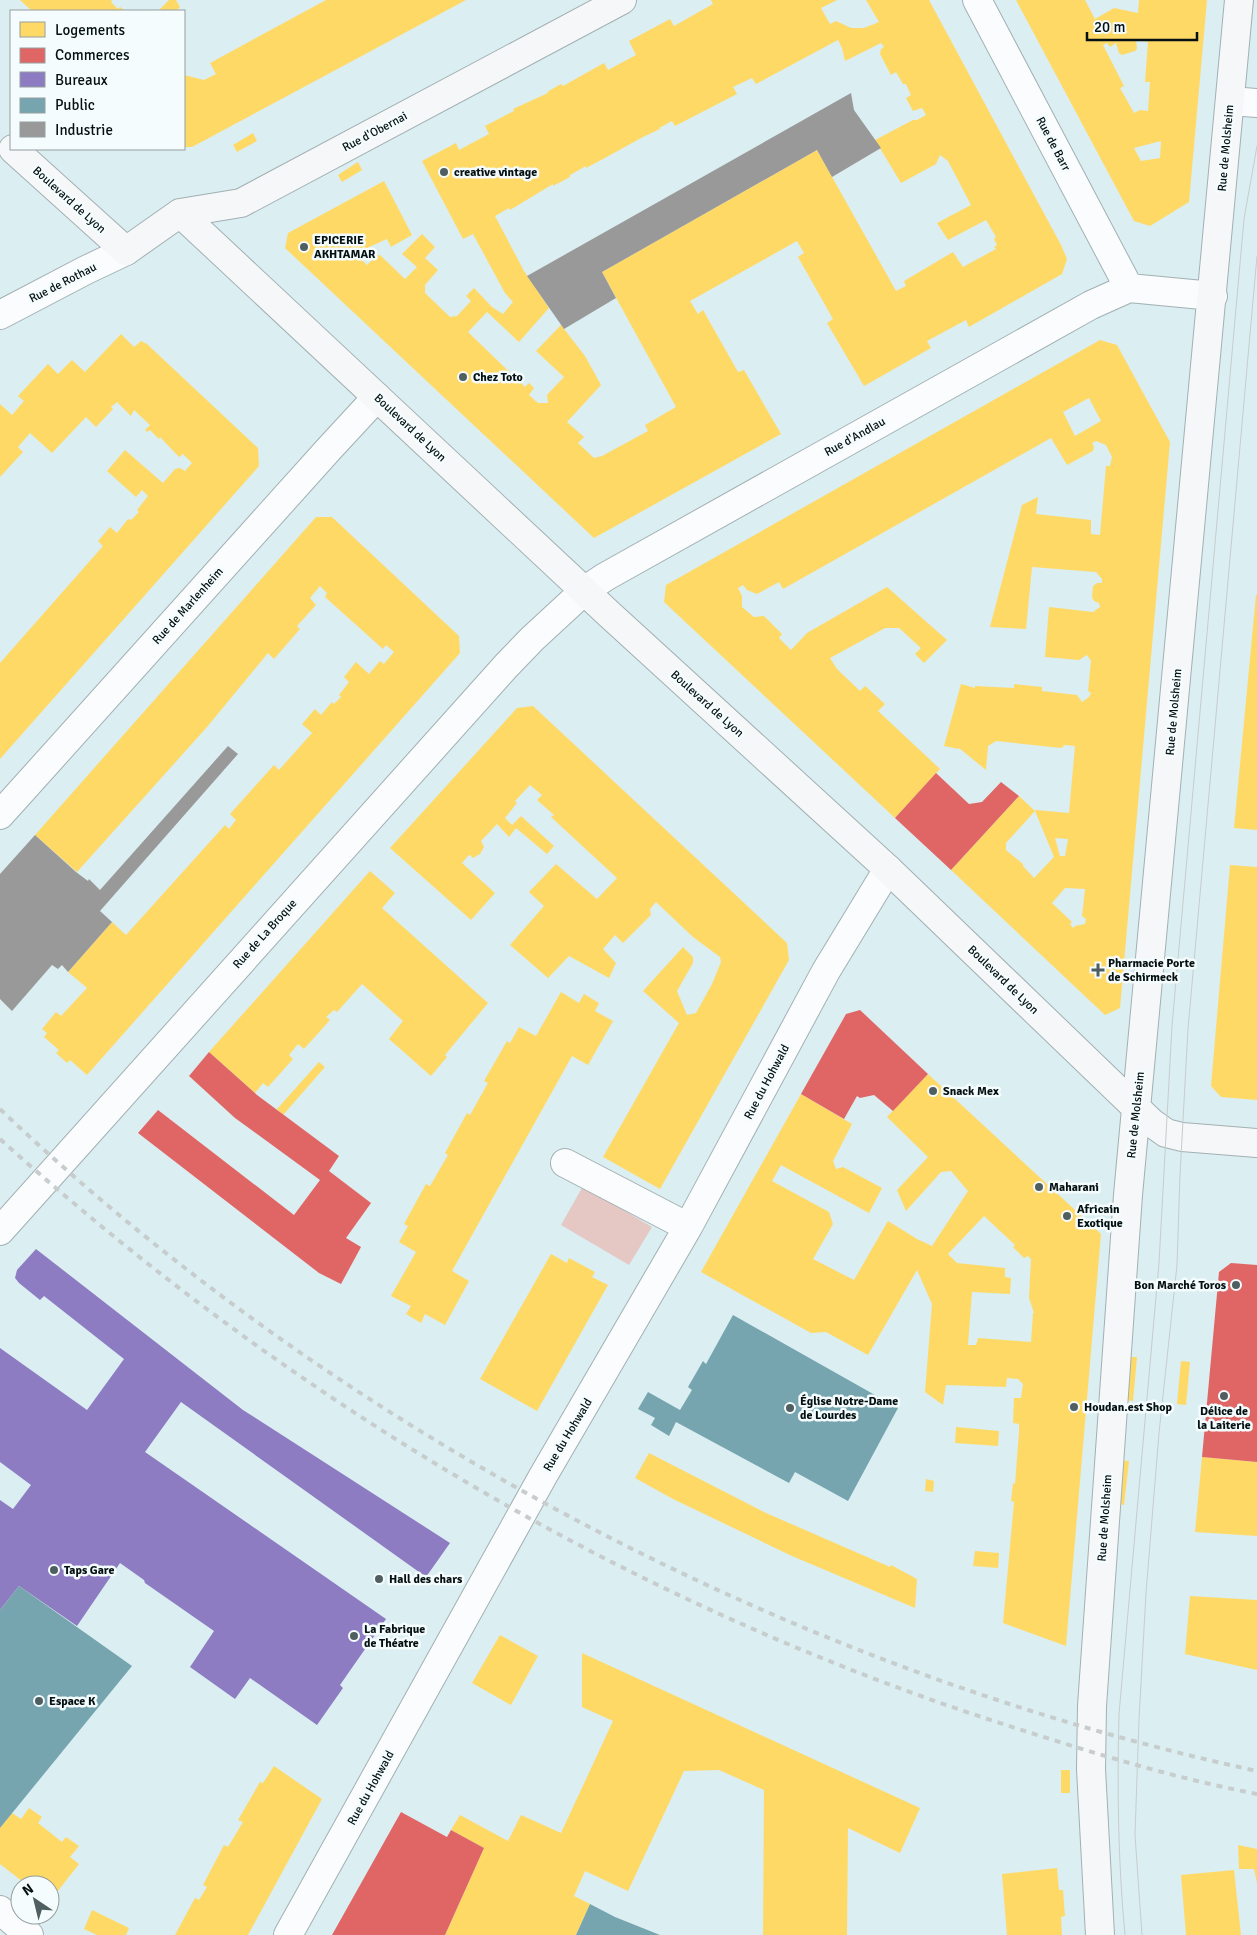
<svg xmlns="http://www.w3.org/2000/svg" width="1257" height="1935" viewBox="0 0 1257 1935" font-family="Signika,sans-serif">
<rect width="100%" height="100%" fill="#dbeef2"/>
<path fill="#e5c8c4" d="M 583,1186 L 652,1227 L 629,1265 L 561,1225 Z"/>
<path fill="#ffd966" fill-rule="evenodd" d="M 20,0 L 112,0 L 111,2 L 118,9 L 120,7 L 125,11 L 32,11 Z
M 169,0 L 176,0 L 180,7 L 176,11 L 158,11 Z
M 326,0 L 466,0 L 192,147 L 184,147 L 184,75 L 204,80 L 216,74 L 210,63 Z
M 711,0 L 837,0 L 821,8 L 830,24 L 836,21 L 851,28 L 864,28 L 879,22 L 866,0 L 929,0 L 1061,245 L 1067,259 L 1062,274 L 969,327 L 966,320 L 927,341 L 931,348 L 864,386 L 827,323 L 833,319 L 798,257 L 804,253 L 797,241 L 690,301 L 698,314 L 703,310 L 738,372 L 744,370 L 781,434 L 594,538 L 285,248 L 288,233 L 384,181 L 412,235 L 391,247 L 387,239 L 369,247 L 360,258 L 367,265 L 376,256 L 380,255 L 405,279 L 417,267 L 402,254 L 422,234 L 435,247 L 425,258 L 438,270 L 425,285 L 425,293 L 450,317 L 457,316 L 471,301 L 466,296 L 474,288 L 492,307 L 503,314 L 513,302 L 505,293 L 473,234 L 463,239 L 422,161 L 456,143 L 459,150 L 489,134 L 485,126 L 514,111 L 513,109 L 548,93 L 547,92 L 561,84 L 563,86 L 604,63 L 608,70 L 636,55 L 629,41 L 670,19 L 674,26 L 713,4 ZM 838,40 L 842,48 L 845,61 L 881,43 L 884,47 L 881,49 L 880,54 L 891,75 L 896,72 L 903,84 L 906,84 L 911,95 L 906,98 L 913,111 L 922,108 L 926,115 L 917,120 L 913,120 L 875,140 L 901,183 L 936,164 L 940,155 L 948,161 L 971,205 L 937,223 L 948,240 L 986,220 L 996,237 L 994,239 L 997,245 L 994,247 L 996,249 L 963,267 L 953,252 L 904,281 L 906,286 L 896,291 L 817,150 L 602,272 L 676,407 L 645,425 L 648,431 L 602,456 L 594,458 L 578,443 L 584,437 L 567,422 L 601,385 L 585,356 L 561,325 L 536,351 L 564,377 L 547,395 L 548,403 L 538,403 L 529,395 L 534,388 L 529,383 L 525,387 L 468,332 L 487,312 L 519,342 L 549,308 L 524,271 L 495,216 L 509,208 L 510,210 L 553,184 L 553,186 L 570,177 L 570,175 L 586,166 L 586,168 L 603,159 L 643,137 L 660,129 L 659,128 L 672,121 L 675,126 L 737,94 L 733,87 L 752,78 L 756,84 Z
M 1016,0 L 1085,0 L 1095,19 L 1114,8 L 1138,13 L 1139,0 L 1207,0 L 1189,202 L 1150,226 L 1134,221 ZM 1136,40 L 1148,42 L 1145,82 L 1150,82 L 1148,111 L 1140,110 L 1134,113 L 1120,88 L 1124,86 L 1103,45 L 1107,43 L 1110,47 L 1116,43 L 1119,53 L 1122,55 L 1135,51 L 1137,49 ZM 1161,141 L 1160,158 L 1141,161 L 1134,148 Z
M 253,133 L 257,141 L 237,152 L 233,145 Z
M 358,162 L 362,170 L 342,182 L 338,175 Z
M 121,334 L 134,347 L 141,341 L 147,344 L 258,448 L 259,466 L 0,759 L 0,663 L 103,546 L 98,541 L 110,527 L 117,533 L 128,519 L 131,520 L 139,512 L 137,510 L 148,496 L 142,490 L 136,497 L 107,471 L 125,450 L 163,483 L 175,469 L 180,468 L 185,471 L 192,463 L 183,454 L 179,457 L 160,437 L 159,439 L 150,430 L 147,432 L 145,430 L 150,425 L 134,410 L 131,416 L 117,402 L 111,407 L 113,409 L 96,427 L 86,417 L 52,453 L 30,433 L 18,447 L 23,452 L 0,477 L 0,404 L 12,415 L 24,401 L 18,396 L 48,364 L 58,374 L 72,360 L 85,372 Z
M 1100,340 L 1117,345 L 1170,442 L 1120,1008 L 1105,1015 L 951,870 L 1019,796 L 1035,811 L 1006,843 L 1006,850 L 1023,864 L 1023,866 L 1034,878 L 1054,857 L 1035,811 L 1036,810 L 1069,813 L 1075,746 L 1065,745 L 1061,748 L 996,741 L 988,746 L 986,770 L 959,748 L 959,749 L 944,746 L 961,684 L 975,688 L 975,686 L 1014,688 L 1014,684 L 1042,687 L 1042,691 L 1077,695 L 1082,702 L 1089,697 L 1091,693 L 1088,691 L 1091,661 L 1087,655 L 1079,660 L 1045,657 L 1049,607 L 1093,612 L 1100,607 L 1099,603 L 1094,601 L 1092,597 L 1093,586 L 1097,583 L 1102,583 L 1102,579 L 1096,572 L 1032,567 L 1026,629 L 990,627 L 1022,505 L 1038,497 L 1036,514 L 1091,520 L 1091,534 L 1100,535 L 1106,466 L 1110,466 L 1112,457 L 1106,445 L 1096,441 L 1092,443 L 1094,447 L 1093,451 L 1067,465 L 1051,438 L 783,589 L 779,582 L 757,594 L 747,590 L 743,585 L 738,588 L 742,596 L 742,607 L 754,617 L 764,616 L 782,634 L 779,638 L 791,650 L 807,633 L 887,587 L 947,640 L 924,663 L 915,654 L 921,648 L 899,628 L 885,628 L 830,658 L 837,669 L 860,691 L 865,686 L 885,704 L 878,711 L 940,769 L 895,818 L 664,602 L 666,585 ZM 1089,398 L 1101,421 L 1075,436 L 1063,412 ZM 1055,838 L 1068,839 L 1065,856 L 1060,856 ZM 1065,888 L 1085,889 L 1082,916 L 1086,919 L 1085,924 L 1075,926 L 1073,928 L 1070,924 L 1072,922 L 1052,903 Z
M 316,517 L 332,517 L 459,636 L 460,653 L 87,1075 L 70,1060 L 67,1063 L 56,1053 L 59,1050 L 44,1037 L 47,1033 L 42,1029 L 56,1012 L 61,1016 L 87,988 L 68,972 L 112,922 L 126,935 L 225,825 L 229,829 L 236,820 L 230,814 L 274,765 L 279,770 L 312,733 L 302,724 L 315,709 L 321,715 L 332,702 L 334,704 L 341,697 L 339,695 L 349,682 L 344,677 L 356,662 L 369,674 L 380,661 L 384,664 L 394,652 L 386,645 L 383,649 L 325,597 L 327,593 L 320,586 L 310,598 L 316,605 L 297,626 L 300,629 L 274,659 L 268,653 L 207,727 L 77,872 L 35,835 Z
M 1256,595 L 1257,595 L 1257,830 L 1234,828 Z
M 533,706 L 787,943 L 789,960 L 660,1189 L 603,1157 L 679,1023 L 643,991 L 683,947 L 693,957 L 693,963 L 677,991 L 687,1015 L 696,1013 L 712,984 L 721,962 L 720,957 L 693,937 L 656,902 L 650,909 L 651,915 L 623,943 L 615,935 L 603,949 L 616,963 L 609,978 L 569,956 L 548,978 L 510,945 L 544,906 L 529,892 L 556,864 L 597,899 L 617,878 L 551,817 L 554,815 L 537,800 L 542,795 L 530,785 L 515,801 L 517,803 L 505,818 L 512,825 L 521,816 L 554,846 L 547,854 L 516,828 L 509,837 L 497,824 L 481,841 L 484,847 L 480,854 L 473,858 L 470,855 L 468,856 L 462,863 L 495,893 L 471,920 L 390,848 L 517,708 Z
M 1230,865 L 1257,867 L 1257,1100 L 1221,1097 L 1211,1086 Z
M 370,871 L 395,893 L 382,908 L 488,1003 L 445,1055 L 447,1057 L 431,1076 L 389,1039 L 403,1021 L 362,984 L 337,1012 L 334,1010 L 326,1017 L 330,1020 L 304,1049 L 298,1044 L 289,1055 L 293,1059 L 268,1087 L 263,1083 L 255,1093 L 209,1052 Z
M 561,992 L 579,1003 L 584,994 L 599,1003 L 595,1011 L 613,1021 L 588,1065 L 572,1056 L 452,1271 L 469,1281 L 445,1325 L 425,1314 L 421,1323 L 406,1314 L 411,1306 L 391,1296 L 416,1252 L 399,1242 L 408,1226 L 404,1224 L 426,1184 L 430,1186 L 448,1155 L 445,1153 L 467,1113 L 470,1115 L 488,1083 L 484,1081 L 507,1041 L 510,1043 L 519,1027 L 536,1036 Z
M 319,1062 L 325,1067 L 283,1115 L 277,1109 Z
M 928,1074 L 1101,1234 L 1066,1646 L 1003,1623 L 1014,1502 L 1011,1501 L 1013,1483 L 1015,1484 L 1019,1432 L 1019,1424 L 1013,1423 L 1014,1398 L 1021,1398 L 1023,1384 L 1018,1379 L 1007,1378 L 1006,1387 L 946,1385 L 943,1405 L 925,1392 L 932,1304 L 917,1270 L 868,1355 L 826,1332 L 811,1333 L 701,1272 L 801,1094 L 852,1124 L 833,1161 L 836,1169 L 843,1167 L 882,1188 L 869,1213 L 781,1165 L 772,1181 L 829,1212 L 833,1224 L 813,1259 L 854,1280 L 888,1221 L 917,1239 L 932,1246 L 968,1191 L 951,1171 L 941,1172 L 906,1211 L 897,1190 L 928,1157 L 887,1117 ZM 984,1216 L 1015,1245 L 1013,1247 L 1024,1258 L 1028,1256 L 1031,1259 L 1029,1298 L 1034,1313 L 1033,1313 L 1031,1342 L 978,1338 L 976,1345 L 968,1345 L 972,1292 L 1010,1294 L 1011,1278 L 1005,1277 L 1005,1268 L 957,1263 L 948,1254 Z
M 551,1254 L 567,1263 L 569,1258 L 595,1272 L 592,1277 L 608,1285 L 537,1411 L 480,1379 Z
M 1128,1357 L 1137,1357 L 1133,1401 L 1125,1400 Z
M 1181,1361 L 1190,1362 L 1186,1405 L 1177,1404 Z
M 956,1427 L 999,1431 L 998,1446 L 955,1443 Z
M 649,1453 L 766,1513 L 890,1567 L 891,1565 L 917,1579 L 915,1608 L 792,1556 L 673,1499 L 635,1478 Z
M 1202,1457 L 1257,1462 L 1257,1536 L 1195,1532 Z
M 1119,1460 L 1129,1461 L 1124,1505 L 1115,1503 Z
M 926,1479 L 934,1481 L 933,1492 L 925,1491 Z
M 975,1551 L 999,1553 L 998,1568 L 973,1566 Z
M 1190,1596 L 1257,1600 L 1257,1670 L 1185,1654 Z
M 500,1635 L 538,1656 L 511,1705 L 472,1683 Z
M 582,1653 L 920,1808 L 900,1853 L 848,1828 L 847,1935 L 763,1935 L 764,1790 L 719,1770 L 684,1771 L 628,1891 L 585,1871 L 574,1896 L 590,1904 L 576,1935 L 445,1935 L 484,1848 L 451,1830 L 460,1815 L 508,1841 L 521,1815 L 561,1833 L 613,1721 L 582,1707 Z
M 274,1766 L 322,1799 L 248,1935 L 175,1935 L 195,1898 L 199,1900 L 207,1887 L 203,1885 L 224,1845 L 228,1847 L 243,1822 L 238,1820 L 260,1782 L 263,1783 Z
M 1061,1770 L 1070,1770 L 1070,1793 L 1061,1793 Z
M 29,1808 L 42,1817 L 38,1823 L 62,1842 L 66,1837 L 79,1846 L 70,1857 L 79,1864 L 50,1901 L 50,1885 L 27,1885 L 0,1864 L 0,1828 L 12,1813 L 21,1819 Z
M 1238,1845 L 1257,1849 L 1257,1883 L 1254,1869 L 1239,1869 Z
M 1057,1868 L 1059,1890 L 1063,1890 L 1064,1904 L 1065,1916 L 1061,1917 L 1062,1935 L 1007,1935 L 1002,1874 Z
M 1234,1870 L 1241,1935 L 1186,1935 L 1181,1875 Z
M 92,1910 L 129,1928 L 126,1935 L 97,1935 L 84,1929 Z"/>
<path fill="#e06666" d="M 936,773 L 969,804 L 982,802 L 1001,782 L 1019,796 L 951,870 L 895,818 Z
M 860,1010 L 928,1074 L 893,1111 L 874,1095 L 860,1098 L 857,1096 L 844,1119 L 801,1094 L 846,1014 Z
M 209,1052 L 257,1095 L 339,1156 L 329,1171 L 371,1203 L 346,1238 L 361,1247 L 341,1284 L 319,1273 L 138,1133 L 158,1110 L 294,1215 L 320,1180 L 235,1118 L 189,1076 Z
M 1231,1263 L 1257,1265 L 1257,1462 L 1202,1457 L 1219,1272 Z
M 401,1812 L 447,1837 L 451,1830 L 484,1848 L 445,1935 L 332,1935 Z"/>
<path fill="#8e7cc3" d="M 36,1249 L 243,1410 L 450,1543 L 426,1577 L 181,1402 L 145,1452 L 386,1619 L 340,1685 L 343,1688 L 317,1725 L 250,1678 L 235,1699 L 190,1667 L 214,1631 L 145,1583 L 144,1580 L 120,1563 L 77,1626 L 19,1586 L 0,1610 L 0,1500 L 13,1509 L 31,1485 L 0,1462 L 0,1348 L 87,1410 L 124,1359 L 44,1296 L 40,1300 L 19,1283 L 15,1278 L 17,1270 Z"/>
<path fill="#76a5af" d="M 733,1315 L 898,1408 L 848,1501 L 795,1472 L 789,1483 L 676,1422 L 669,1436 L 651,1425 L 655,1418 L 638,1409 L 648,1392 L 680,1410 L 692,1390 L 688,1387 L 703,1361 L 706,1364 Z
M 19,1586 L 132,1666 L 0,1828 L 0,1610 Z
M 590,1904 L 615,1917 L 660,1935 L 576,1935 Z"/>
<path fill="#999" d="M 851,93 L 854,110 L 881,148 L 832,177 L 817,150 L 602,272 L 616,298 L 564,329 L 527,276 Z
M 228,746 L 238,754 L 100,911 L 112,922 L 68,972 L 62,965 L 58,969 L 52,965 L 12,1011 L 0,999 L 0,874 L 35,835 L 76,872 L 88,881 L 89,879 L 100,890 Z"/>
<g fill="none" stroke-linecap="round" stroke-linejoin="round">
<defs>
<path id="street" d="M 977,0 L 1129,288
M 1230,101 L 1257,103
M 0,315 L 86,270 L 126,251
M 0,815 L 328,450 L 377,397
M 565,1163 L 688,1227
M 0,1231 L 506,666 L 532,639 L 584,591 L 605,577 L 1091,305 L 1129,288 L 1213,296
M 0,1910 L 29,1935
M 288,1935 L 543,1476 L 688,1227 L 826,971 L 888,869"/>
<path id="secondary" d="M 13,149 L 126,251 L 180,213 L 241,203 L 622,0
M 180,213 L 609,614 L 888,869 L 1152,1123 L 1166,1133 L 1182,1137 L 1257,1143
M 1100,1935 L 1091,1769 L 1092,1706 L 1128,1195 L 1239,0"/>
</defs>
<use href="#street" stroke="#a2b0b3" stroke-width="30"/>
<use href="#secondary" stroke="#a2b0b3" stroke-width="30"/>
<use href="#street" stroke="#fafcfd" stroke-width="28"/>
<use href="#secondary" stroke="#f6f7f8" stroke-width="28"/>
<path stroke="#c7cdcd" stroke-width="1" d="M 1125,1935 C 1118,1861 1117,1788 1119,1714 L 1159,1263 L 1172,1026 L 1244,219 L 1257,146
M 1142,1935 L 1135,1835 L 1139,1719 L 1146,1593 L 1159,1433 L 1177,1265 L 1180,1175 L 1188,1029 L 1257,256"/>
<path stroke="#c7cdcd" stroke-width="4" stroke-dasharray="6 6" stroke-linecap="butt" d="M 0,1109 C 340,1433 799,1672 1257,1771
M 0,1139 C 299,1408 644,1612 1028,1732 C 1103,1756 1179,1779 1257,1794"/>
</g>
<g fill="#4f5e60" stroke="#f5fcfd" stroke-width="2">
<circle cx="444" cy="172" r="5"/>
<circle cx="304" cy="247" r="5"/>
<circle cx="463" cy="377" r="5"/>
<path d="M1095.5 962.5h5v5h5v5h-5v5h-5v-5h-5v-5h5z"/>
<circle cx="933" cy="1091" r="5"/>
<circle cx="1039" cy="1187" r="5"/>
<circle cx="1067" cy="1216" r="5"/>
<circle cx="1236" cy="1285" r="5"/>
<circle cx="1224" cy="1396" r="5"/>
<circle cx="1074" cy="1407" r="5"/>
<circle cx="790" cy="1408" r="5"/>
<circle cx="54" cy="1570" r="5"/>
<circle cx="379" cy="1579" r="5"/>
<circle cx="354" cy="1636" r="5"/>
<circle cx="39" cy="1701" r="5"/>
</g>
<g text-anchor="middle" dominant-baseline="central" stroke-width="5" stroke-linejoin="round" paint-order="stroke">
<g font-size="12" fill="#041012" stroke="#f5fcfd">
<text transform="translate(375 132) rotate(-28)">Rue d'Obernai</text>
<text transform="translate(1053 144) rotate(62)">Rue de Barr</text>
<text transform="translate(1226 148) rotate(-85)">Rue de Molsheim</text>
<text transform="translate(69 200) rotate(42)">Boulevard de Lyon</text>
<text transform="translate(63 283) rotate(-27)">Rue de Rothau</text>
<text transform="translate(410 428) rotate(43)">Boulevard de Lyon</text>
<text transform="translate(855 437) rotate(-29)">Rue d'Andlau</text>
<text transform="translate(188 606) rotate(-48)">Rue de Marlenheim</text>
<text transform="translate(707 704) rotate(42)">Boulevard de Lyon</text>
<text transform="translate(1174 712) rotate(-85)">Rue de Molsheim</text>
<text transform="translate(265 934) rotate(-48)">Rue de La Broque</text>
<text transform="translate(1003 980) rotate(44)">Boulevard de Lyon</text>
<text transform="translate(767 1082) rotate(-62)">Rue du Hohwald</text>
<text transform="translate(1136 1115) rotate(-84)">Rue de Molsheim</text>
<text transform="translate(568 1435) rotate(-59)">Rue du Hohwald</text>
<text transform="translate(1105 1518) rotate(-86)">Rue de Molsheim</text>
<text transform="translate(371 1788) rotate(-61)">Rue du Hohwald</text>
</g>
<g font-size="12" font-weight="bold" fill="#041012" stroke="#f5fcfd" text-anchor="start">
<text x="454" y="172">creative vintage</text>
<text x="314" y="240">EPICERIE<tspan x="314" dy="14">AKHTAMAR</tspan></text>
<text x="473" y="377">Chez Toto</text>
<text x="1108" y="963">Pharmacie Porte<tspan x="1108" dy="14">de Schirmeck</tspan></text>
<text x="943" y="1091">Snack Mex</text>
<text x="1049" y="1187">Maharani</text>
<text x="1077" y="1209">Africain<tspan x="1077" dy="14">Exotique</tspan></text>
<text x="1226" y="1285" text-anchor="end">Bon Marché Toros</text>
<text x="800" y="1401">Église Notre-Dame<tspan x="800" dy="14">de Lourdes</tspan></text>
<text x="1084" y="1407">Houdan.est Shop</text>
<text x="1224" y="1411" text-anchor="middle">Délice de<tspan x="1224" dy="14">la Laiterie</tspan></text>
<text x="64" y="1570">Taps Gare</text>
<text x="389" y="1579">Hall des chars</text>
<text x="364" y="1629">La Fabrique<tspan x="364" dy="14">de Théatre</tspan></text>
<text x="49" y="1701">Espace K</text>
</g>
</g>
<rect x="10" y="10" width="175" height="140" fill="#f5fcfd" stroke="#959e9f"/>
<rect x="20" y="22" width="25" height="15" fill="#ffd966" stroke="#959e9f"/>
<text x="55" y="35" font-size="15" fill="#041012">Logements</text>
<rect x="20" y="48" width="25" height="15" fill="#e06666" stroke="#959e9f"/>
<text x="55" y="60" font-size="15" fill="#041012">Commerces</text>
<rect x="20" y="72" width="25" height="15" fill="#8e7cc3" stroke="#959e9f"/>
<text x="55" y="85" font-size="15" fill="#041012">Bureaux</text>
<rect x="20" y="98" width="25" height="15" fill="#76a5af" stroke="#959e9f"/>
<text x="55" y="110" font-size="15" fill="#041012">Public</text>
<rect x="20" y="122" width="25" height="15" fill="#999999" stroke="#959e9f"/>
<text x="55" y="135" font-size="15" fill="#041012">Industrie</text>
<g transform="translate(35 1900) rotate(325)"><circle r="24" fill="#f5fcfd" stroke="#959e9f"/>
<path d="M0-4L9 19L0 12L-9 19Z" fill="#4f5e60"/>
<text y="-8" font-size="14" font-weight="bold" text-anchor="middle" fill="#041012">N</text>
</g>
<path d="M1087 32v8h110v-8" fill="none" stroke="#041012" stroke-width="2.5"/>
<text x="1094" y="32" font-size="15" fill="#041012" stroke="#f5fcfd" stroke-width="4" paint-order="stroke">20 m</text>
</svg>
